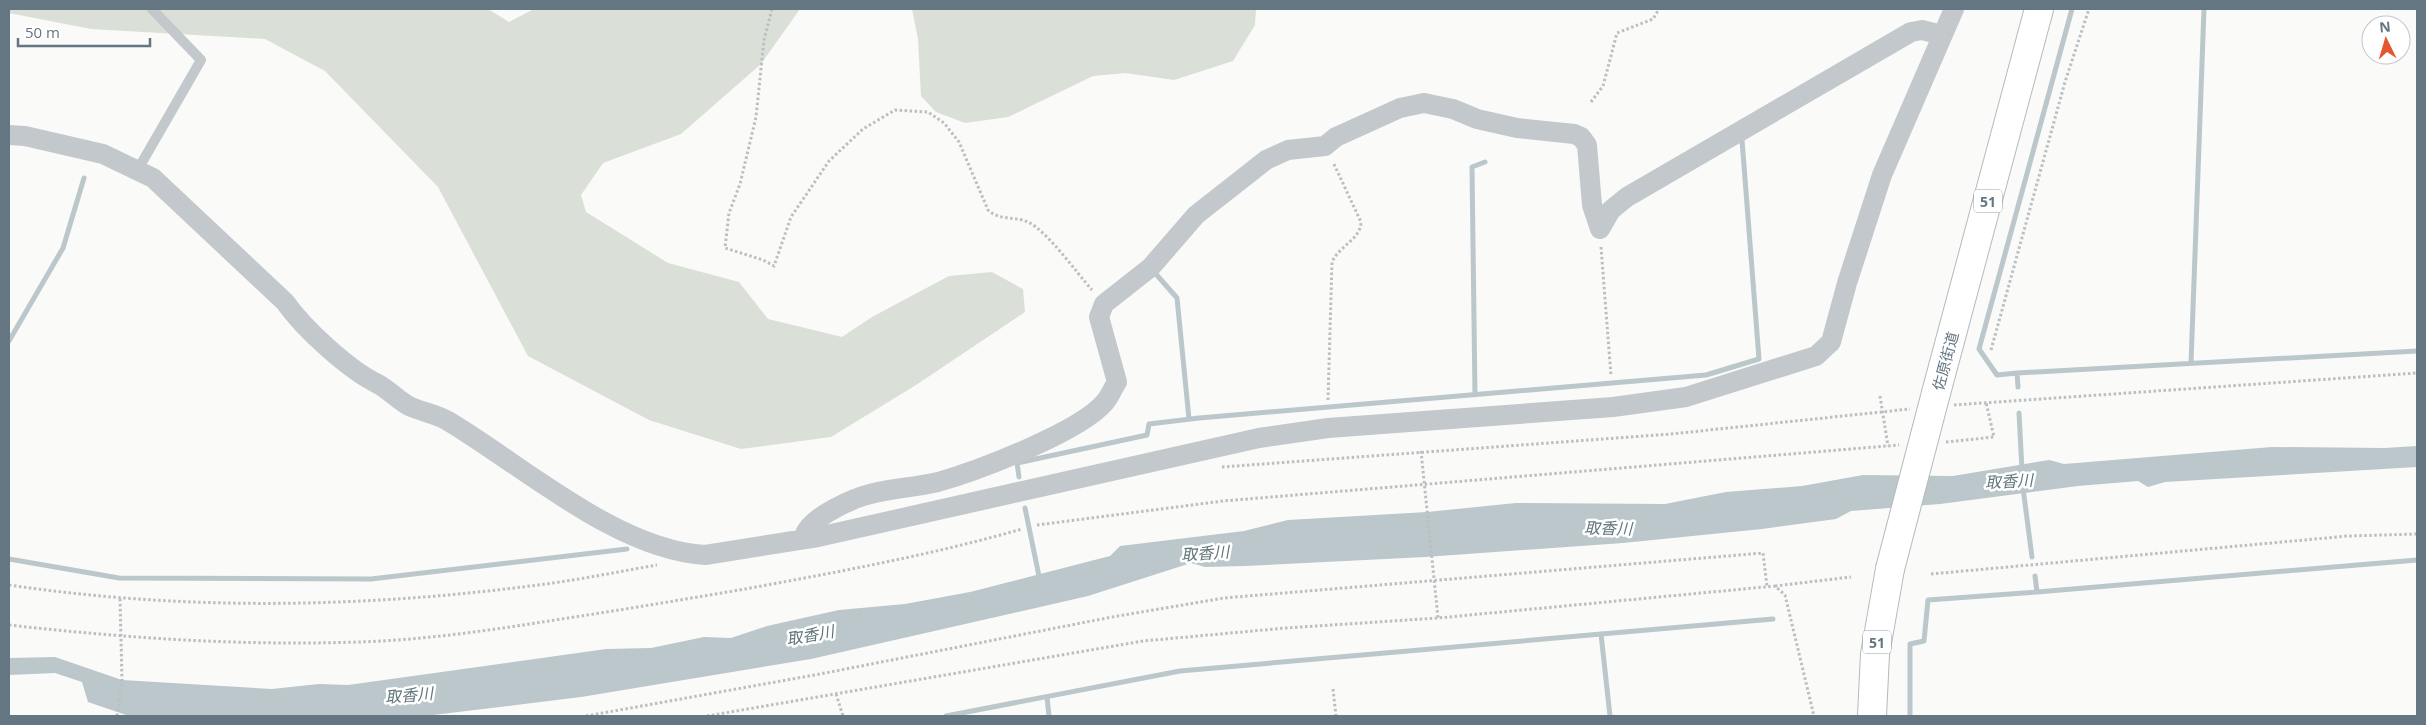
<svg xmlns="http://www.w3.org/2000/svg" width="2426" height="725" viewBox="0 0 2426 725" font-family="'Open Sans','Noto Sans JP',sans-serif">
<rect width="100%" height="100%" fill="#fafaf8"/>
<path fill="#dadfd7" d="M 9,9 L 488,9 L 509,22 L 534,9 L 800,9 L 761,64 L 681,134 L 603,163 L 581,195 L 586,212 L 668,263 L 739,282 L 768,319 L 842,337 L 872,317 L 949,276 L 992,272 L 1023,289 L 1025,312 L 916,385 L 831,437 L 741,449 L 649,420 L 528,356 L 438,187 L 325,71 L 265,39 L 91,29 L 9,13 Z
M 912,9 L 1256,9 L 1255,25 L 1233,61 L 1174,80 L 1125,73 L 1093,76 L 1008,117 L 965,123 L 936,112 L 921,96 L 918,39 Z"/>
<path fill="#bbc7cb" d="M 2417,446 L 2417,467 L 2165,482 L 2148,487 L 2138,481 L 2078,486 L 1940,504 L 1851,511 L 1836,519 L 1762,529 L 1623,543 L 1425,557 L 1245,566 L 1205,567 L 1191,563 L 1088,596 L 811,659 L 581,697 L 425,716 L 129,716 L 88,702 L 82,682 L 55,673 L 9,675 L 9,658 L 55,657 L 122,680 L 272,689 L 319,684 L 348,685 L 606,649 L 651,648 L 704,637 L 731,638 L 767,626 L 839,610 L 905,604 L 970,592 L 1110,556 L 1120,546 L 1244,531 L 1288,520 L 1427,512 L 1516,503 L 1665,504 L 1726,492 L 1802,486 L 1863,475 L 1953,476 L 2049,460 L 2064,464 L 2272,447 L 2385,448 Z"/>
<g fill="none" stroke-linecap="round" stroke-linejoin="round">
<path stroke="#bbc7cb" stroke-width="5" d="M 1155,273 L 1177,298 L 1189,419
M 9,341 L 63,248 L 84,178
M 2191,363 L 2204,9
M 2017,373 L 2417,351
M 2018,387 L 2017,373 L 1997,375 L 1979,349 L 2072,9
M 1475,395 L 1472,167 L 1485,162
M 2019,413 L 2022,470
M 1019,477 L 1017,463 L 1147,435 L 1149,424 L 1199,418 L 1706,375 L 1759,359 L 1742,140
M 2023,488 L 2032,557
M 1025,508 L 1040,581
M 9,559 L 119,578 L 371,579 L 627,549
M 2037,592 L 2417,560
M 1601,634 L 1610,716
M 1047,697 L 1049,716
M 946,716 L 1180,671 L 1773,619
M 1910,716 L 1910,644 L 1924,641 L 1928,600 L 2037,592 L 2035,576"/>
<defs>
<path id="trunk" d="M 1936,393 L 2039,9
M 1872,716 L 1875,654 L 1890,569"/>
</defs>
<use href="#trunk" stroke="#b4b9bd" stroke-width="30"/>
<path stroke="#bbbfc2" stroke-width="3" stroke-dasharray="2.5 2.5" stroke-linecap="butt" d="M 772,9 L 764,40 L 756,117 L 740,184 L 729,213 L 725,248 L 763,260 L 774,266 L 791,217 L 829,161 L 863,129 L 895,110 L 928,112 L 944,123 L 959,142 L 988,210 C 1000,221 1014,216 1028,222 C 1048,232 1076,272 1092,290
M 1591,102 L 1603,86 L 1617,33 L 1653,19 L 1659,9
M 1601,247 L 1611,376
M 1991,350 L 2065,82 L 2089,9
M 1880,396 L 1888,446
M 1328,400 L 1332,262 C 1339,246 1361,239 1361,222 L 1333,162
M 1954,405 L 2417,373
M 1946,442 L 1994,437 L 1986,402
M 1421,451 L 1438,618
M 1222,467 L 1671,434 L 1910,409
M 1037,525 L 1223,501 L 1899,445
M 1931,574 L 2348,536 L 2417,534
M 9,585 C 184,611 362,608 538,585 C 578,580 617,572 657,565
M 1775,586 L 1851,577
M 9,625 C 126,638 240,646 358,642 C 428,640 498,629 568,618 C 627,609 686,599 745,589 C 838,572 931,555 1022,529
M 1333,689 L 1336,716
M 836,694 L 843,716
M 117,716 L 122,680 L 120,598
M 586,716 L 820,674 L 1112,617 L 1224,598 L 1763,553 L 1767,586
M 707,716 L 1143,641 L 1286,628 L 1438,618 L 1775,586 L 1785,595 L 1814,716"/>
<path stroke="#c3c8cc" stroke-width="10" d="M 137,171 L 201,60 L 152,9"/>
<path stroke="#c3c8cc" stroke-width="20" d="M 9,135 L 25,136 L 103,154 L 153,178 L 285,302 C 304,329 349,370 378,384 C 389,390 398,400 409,406 C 422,412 436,414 448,421 C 522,465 617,550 705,555 L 818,537 L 1259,438 L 1328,428 L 1613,407 L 1686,397 L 1816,356 L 1831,342 L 1847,283 L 1882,175 L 1954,9
M 804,539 C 803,521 848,501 863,496 C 887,488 913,488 938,482 C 977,471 1080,432 1105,402 C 1110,396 1113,388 1117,382 L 1099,317 L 1104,304 L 1151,267 L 1196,215 L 1266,160 L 1288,150 L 1325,146 L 1336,137 L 1400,108 L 1424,103 L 1453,109 L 1477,119 L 1517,128 L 1574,134 L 1581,137 L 1587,145 L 1592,205 L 1600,229 L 1611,210 L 1627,197 L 1911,32 L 1922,30 L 1942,35"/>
<use href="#trunk" stroke="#fff" stroke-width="28"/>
<defs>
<path id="trunk-bridge" d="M 1890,569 L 1936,393"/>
</defs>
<use href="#trunk-bridge" stroke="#b4b9bd" stroke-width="30" stroke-linecap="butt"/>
<use href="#trunk-bridge" stroke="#fff" stroke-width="28"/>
</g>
<g text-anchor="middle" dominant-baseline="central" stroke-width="5" stroke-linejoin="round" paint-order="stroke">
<g fill="#fff" stroke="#939fa8" stroke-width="1">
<rect x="1974" y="189.5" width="28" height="23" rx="4"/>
<rect x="1863" y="630.5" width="28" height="23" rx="4"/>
</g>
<g font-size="14" font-weight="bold" fill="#657683">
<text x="1988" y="201">51</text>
<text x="1877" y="642">51</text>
</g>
<g font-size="15" fill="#657683" stroke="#fff">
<text transform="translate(1945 361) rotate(-75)">佐原街道</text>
</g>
<g font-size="16" font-style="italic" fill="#60757c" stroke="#fff">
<text transform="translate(2009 481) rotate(-3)">取香川</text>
<text transform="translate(1608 528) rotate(1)">取香川</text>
<text transform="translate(1205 553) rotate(-4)">取香川</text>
<text transform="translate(810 635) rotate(-10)">取香川</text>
<text transform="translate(409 695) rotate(-5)">取香川</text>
</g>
</g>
<rect width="2426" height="725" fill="none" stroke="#657683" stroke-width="20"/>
<g transform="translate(2386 40) rotate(355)"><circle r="24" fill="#ffffff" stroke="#c1c8cd"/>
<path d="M0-4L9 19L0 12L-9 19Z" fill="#e4572e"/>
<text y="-8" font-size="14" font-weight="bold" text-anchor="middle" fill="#657683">N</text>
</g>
<path d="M18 38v8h132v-8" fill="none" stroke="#657683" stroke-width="2.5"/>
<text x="25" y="38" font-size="15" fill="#657683" stroke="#ffffff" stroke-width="4" paint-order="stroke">50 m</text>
</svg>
